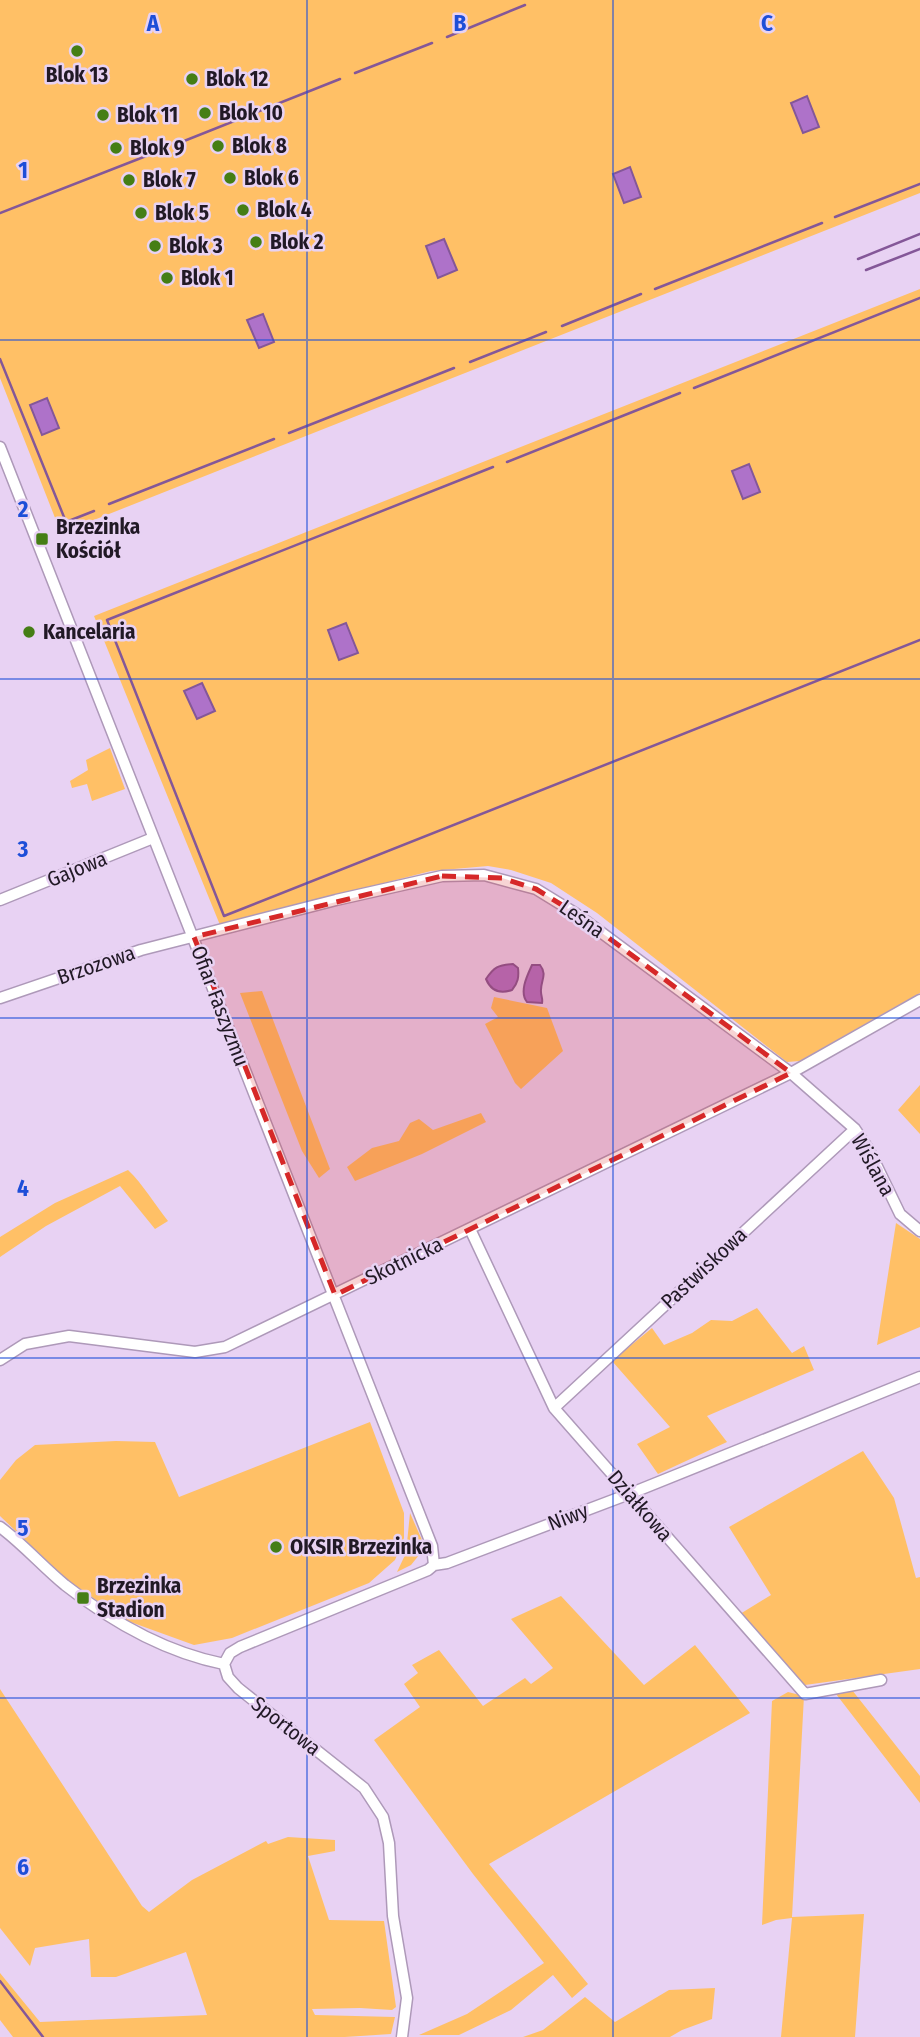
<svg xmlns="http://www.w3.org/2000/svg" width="920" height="2037" viewBox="0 0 920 2037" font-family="'Fira Sans Condensed',sans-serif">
<rect width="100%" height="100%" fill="#e8d2f3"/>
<path fill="#ffc066" d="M 0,0 L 920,0 L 920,193 L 61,533 L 0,378 Z
M 920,289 L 920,993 L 800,1061 L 787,1062 L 597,913 L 551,883 L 511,870 L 488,866 L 431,871 L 220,925 L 94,616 Z
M 110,748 L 125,789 L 92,801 L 87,784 L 72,788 L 70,781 L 88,770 L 86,760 Z
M 262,991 L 330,1169 L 319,1178 L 302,1151 L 240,993 Z
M 494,997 L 547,1008 L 563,1051 L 521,1089 L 515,1083 L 485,1024 L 498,1017 L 491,1008 Z
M 920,1085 L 920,1134 L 898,1110 Z
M 481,1113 L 486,1122 L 422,1154 L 355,1181 L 347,1167 L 372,1148 L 399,1141 L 410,1123 L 419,1119 L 433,1130 Z
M 128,1170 C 142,1183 156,1206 168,1221 L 155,1229 L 120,1186 L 46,1226 L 0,1257 L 0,1237 L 55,1203 Z
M 896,1223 L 920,1239 L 920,1327 L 877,1345 Z
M 757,1308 L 792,1353 L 804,1346 L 814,1370 L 707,1416 L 727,1442 L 658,1474 L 637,1444 L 670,1427 L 612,1361 L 652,1328 L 664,1345 L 692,1333 L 711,1320 L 732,1321 Z
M 370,1422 L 404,1513 L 404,1538 L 395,1560 L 369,1583 L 232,1638 L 194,1645 L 125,1620 L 66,1579 L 0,1516 L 0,1480 L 16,1460 L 35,1445 L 116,1441 L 155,1442 L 179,1497 Z
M 863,1451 L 894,1498 L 916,1578 L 920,1577 L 920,1669 L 805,1685 L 797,1679 L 740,1614 L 771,1595 L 729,1527 Z
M 410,1513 L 422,1540 L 424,1549 L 411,1565 L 397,1572 L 406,1553 Z
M 561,1596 L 644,1685 L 695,1645 L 750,1713 L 489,1864 L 588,1984 L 572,1998 L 553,1975 L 511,2010 L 459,2035 L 419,2035 L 467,2014 L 544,1963 L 473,1874 L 374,1740 L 420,1707 L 404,1684 L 418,1673 L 412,1665 L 439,1650 L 483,1706 L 525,1678 L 531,1684 L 553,1668 L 511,1619 Z
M 0,1689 L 142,1906 L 149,1912 L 192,1880 L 266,1841 L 268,1844 L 288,1837 L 335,1840 L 335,1851 L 308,1856 L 329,1920 L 384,1921 L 396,2007 L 392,2010 L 360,2008 L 312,2009 L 315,2015 L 395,2017 L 391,2034 L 345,2037 L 13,2037 L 0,2020 L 0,1973 L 40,2022 L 207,2015 L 186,1952 L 116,1977 L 91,1977 L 89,1939 L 35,1948 L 30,1966 L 0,1928 Z
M 852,1690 L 920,1776 L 920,1803 L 836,1694 Z
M 788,1692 L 804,1696 L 792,1917 L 864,1914 L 855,2037 L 781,2037 L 792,1918 L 776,1920 L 762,1925 L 772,1701 Z
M 715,1988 L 712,2019 L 682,2030 L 670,2037 L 523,2037 L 543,2030 L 585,1997 L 615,2022 L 669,1990 Z"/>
<path fill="#ae72c9" stroke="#845798" stroke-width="2" d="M 807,96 L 819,127 L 803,133 L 791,103 Z
M 630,167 L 641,197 L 624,203 L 613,174 Z
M 444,239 L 457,270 L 438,278 L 426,246 Z
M 263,314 L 274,342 L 259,348 L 247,320 Z
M 47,398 L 59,428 L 42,435 L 30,405 Z
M 749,464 L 760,492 L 743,499 L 732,471 Z
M 346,623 L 358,653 L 339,660 L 328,630 Z
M 202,683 L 215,711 L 197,719 L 184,691 Z
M 513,964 L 518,968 C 519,977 518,983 512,990 C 500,994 491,991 486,979 C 494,967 498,965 513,964 Z
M 532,965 L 540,965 C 548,975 540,981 541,992 C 541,996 543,999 542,1003 L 527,1002 C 519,992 527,976 532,965 Z"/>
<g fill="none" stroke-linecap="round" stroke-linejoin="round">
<path stroke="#845798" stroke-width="2.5" d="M 447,37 L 525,5
M 355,73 L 432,43
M 174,145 L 340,79
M 0,213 L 159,151
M 835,217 L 920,184
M 858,259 L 920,234
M 866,270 L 920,249
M 655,289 L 822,223
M 562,326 L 641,294
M 0,359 L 66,522 L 94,511
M 470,362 L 546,332
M 694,388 L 920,298
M 289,433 L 454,368
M 507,462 L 680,393
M 493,467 L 107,620 L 224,916 L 920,640
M 109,504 L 274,439
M 0,1981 L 43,2037"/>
<defs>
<path id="minor" d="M 0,447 L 432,1546 L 434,1565
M 0,900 L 153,838
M 0,998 L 141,950 L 336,900 L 442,876 L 484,875 L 536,889 L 575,913 L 791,1073 L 920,1000
M 470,1229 L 554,1408 L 805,1694 L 881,1680
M 0,1360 L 25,1344 L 69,1336 L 195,1352 L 225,1347 L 791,1073 L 855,1129 L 869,1150 L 900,1214 L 920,1231
M 554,1408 L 855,1129
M 0,1527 C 23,1544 42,1566 65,1585 C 112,1622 164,1652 224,1664
M 224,1664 L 230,1653 L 240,1647 L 428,1570 L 434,1565 L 447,1563 L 629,1494 L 920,1377
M 224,1664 L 228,1677 L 238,1688 L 364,1788 L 383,1817 L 389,1843 L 393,1916 L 407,1998 L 402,2037"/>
</defs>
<use href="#minor" stroke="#ae99b9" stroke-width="13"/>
<use href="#minor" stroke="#fff" stroke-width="10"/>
</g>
<path fill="#d62828" fill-opacity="0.2" stroke="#d62828" stroke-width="5" stroke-dasharray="14 9" stroke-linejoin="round" d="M 442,876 L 502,878 L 536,889 L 575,913 L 791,1073 L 335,1295 L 194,937 Z"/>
<path fill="none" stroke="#1d4ed8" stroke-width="2" stroke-opacity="0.55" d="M 307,0 L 307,2037M 613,0 L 613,2037M 0,340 L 920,340M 0,679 L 920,679M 0,1018 L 920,1018M 0,1358 L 920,1358M 0,1698 L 920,1698"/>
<g fill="#457e15" stroke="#e8d2f3" stroke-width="2.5">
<circle cx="77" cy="51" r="7"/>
<circle cx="192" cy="79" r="7"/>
<circle cx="205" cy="113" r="7"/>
<circle cx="103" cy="115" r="7"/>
<circle cx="218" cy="146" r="7"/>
<circle cx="116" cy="148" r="7"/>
<circle cx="230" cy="178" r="7"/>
<circle cx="129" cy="180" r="7"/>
<circle cx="243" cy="210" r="7"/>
<circle cx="141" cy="213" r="7"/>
<circle cx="256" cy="242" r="7"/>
<circle cx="155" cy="246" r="7"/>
<circle cx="167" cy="278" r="7"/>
<rect x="35" y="532" width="14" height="14" rx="3.5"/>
<circle cx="29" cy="632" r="7"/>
<circle cx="276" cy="1547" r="7"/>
<rect x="76" y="1591" width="14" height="14" rx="3.5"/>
</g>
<g text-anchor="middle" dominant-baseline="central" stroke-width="5" stroke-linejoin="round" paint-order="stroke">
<g font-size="21" font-weight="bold" fill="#211925" stroke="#e8d2f3" text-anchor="start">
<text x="77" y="75" text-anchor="middle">Blok 13</text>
<text x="206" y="79">Blok 12</text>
<text x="219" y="113">Blok 10</text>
<text x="117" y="115">Blok 11</text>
<text x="232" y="146">Blok 8</text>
<text x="130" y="148">Blok 9</text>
<text x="244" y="178">Blok 6</text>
<text x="143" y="180">Blok 7</text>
<text x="257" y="210">Blok 4</text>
<text x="155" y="213">Blok 5</text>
<text x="270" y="242">Blok 2</text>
<text x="169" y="246">Blok 3</text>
<text x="181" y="278">Blok 1</text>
<text x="56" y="527">Brzezinka<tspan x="56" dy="24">Kościół</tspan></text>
<text x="43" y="632">Kancelaria</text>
<text x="290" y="1547">OKSIR Brzezinka</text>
<text x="97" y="1586">Brzezinka<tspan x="97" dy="24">Stadion</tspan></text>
</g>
<g font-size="21" fill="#211925" stroke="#e8d2f3">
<text transform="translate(77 869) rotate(-22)">Gajowa</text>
<text transform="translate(582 919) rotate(35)">Leśna</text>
<text transform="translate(96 965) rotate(-19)">Brzozowa</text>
<text transform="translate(220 1006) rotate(69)">Ofiar Faszyzmu</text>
<text transform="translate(873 1165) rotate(61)">Wiślana</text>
<text transform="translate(404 1261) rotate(-26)">Skotnicka</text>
<text transform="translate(704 1268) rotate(-43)">Pastwiskowa</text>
<text transform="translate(640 1506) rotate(49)">Działkowa</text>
<text transform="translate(568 1517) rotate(-21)">Niwy</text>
<text transform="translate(286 1726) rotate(38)">Sportowa</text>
</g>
</g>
<g font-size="23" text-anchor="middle" font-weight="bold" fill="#1d4ed8" stroke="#e8d2f3" stroke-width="5" stroke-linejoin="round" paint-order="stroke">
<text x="153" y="31">A</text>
<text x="460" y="31">B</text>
<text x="767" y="31">C</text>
<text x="23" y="178">1</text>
<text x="23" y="517">2</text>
<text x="23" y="857">3</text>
<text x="23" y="1196">4</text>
<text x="23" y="1536">5</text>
<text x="23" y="1875">6</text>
</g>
</svg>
